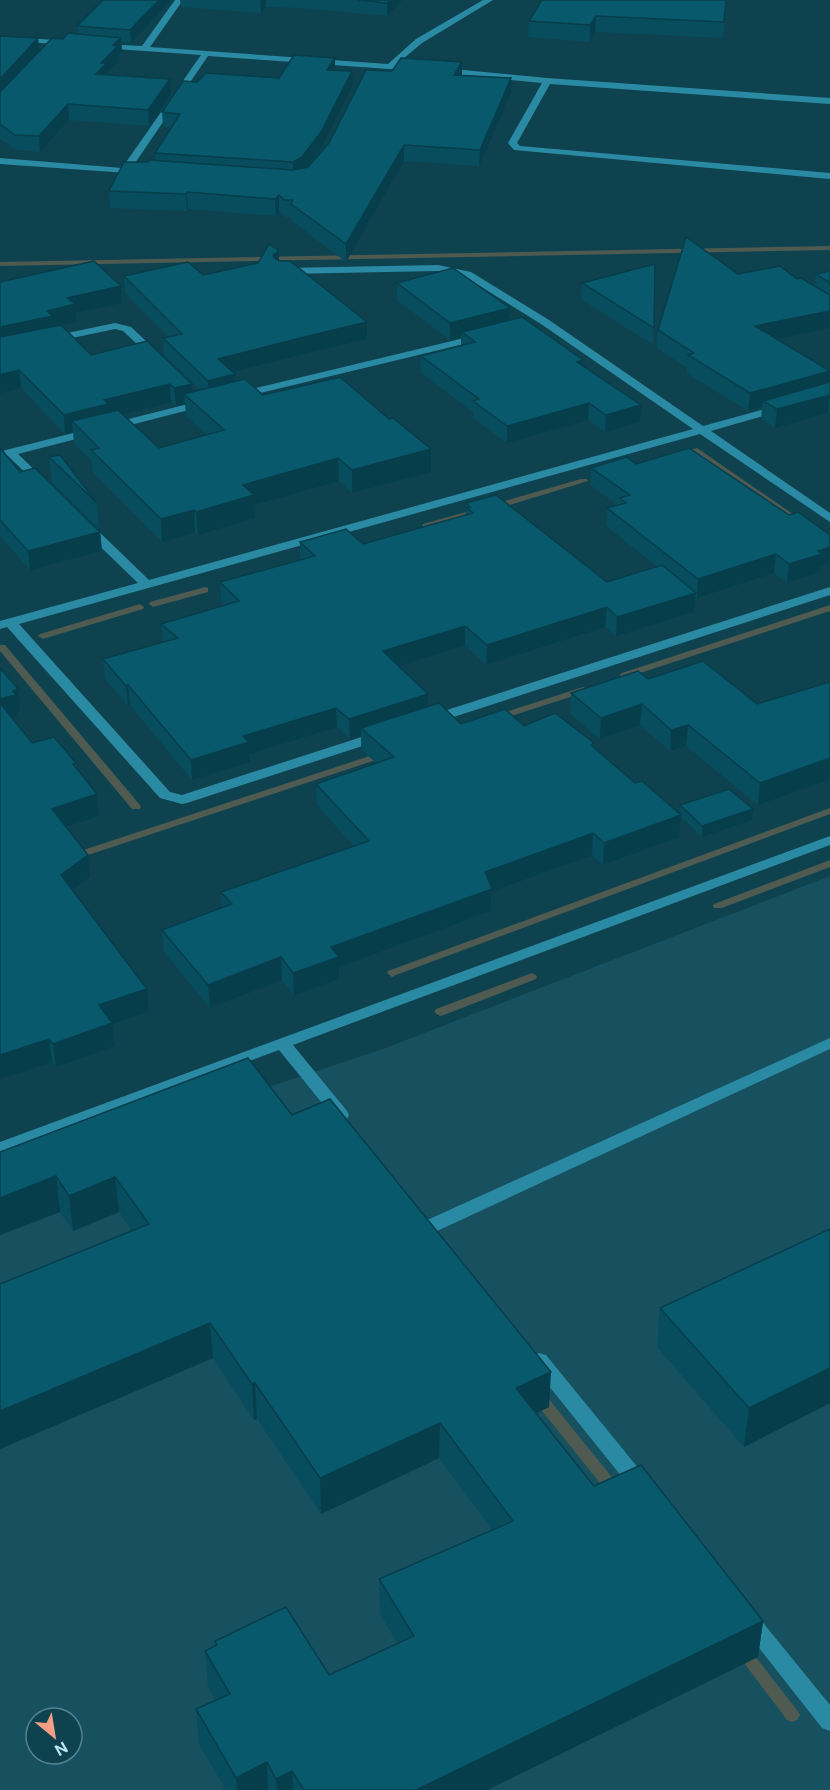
<svg xmlns="http://www.w3.org/2000/svg" width="830" height="1790" viewBox="0 0 830 1790" font-family="'DM Sans',sans-serif">
<rect width="100%" height="100%" fill="#0f424f"/>
<path fill="#17505f" fill-rule="evenodd" d="M 830,876 L 830,1790 L 0,1790 L 0,1189 L 250,1093 L 383,1049 ZM 36,1718 L 72,1718 L 72,1754 L 36,1754 Z"/>
<g fill="none" stroke-linecap="round" stroke-linejoin="round">
<path fill="#4f5a51" fill-rule="evenodd" d="M 830,246 L 830,250 L 0,266 L 0,262 Z
M 697,448 L 800,519 L 800,523 L 794,523 L 696,453 L 680,456 L 676,454 Z
M 581,479 L 587,479 L 588,481 L 497,509 L 491,509 L 490,507 L 491,505 Z
M 470,511 L 474,514 L 473,516 L 426,529 L 422,526 L 423,524 Z
M 205,587 L 208,588 L 208,592 L 153,607 L 149,604 L 150,602 Z
M 140,604 L 144,607 L 143,609 L 46,638 L 43,639 L 38,636 L 40,634 Z
M 830,605 L 830,611 L 628,677 L 622,677 L 620,675 L 622,673 Z
M 0,645 L 5,645 L 140,805 L 141,807 L 140,809 L 132,809 L 0,651 Z
M 583,687 L 586,688 L 588,690 L 586,692 L 499,720 L 493,720 L 491,718 L 493,716 Z
M 385,751 L 390,754 L 388,756 L 79,858 L 75,859 L 70,856 L 71,854 Z
M 830,808 L 830,814 L 396,975 L 392,977 L 387,973 L 388,971 Z
M 830,860 L 830,867 L 722,908 L 714,908 L 713,906 L 714,904 Z
M 532,973 L 536,975 L 537,977 L 536,979 L 444,1015 L 440,1016 L 434,1012 L 436,1009 Z
M 539,1392 L 544,1393 L 619,1486 L 621,1490 L 619,1494 L 614,1496 L 609,1494 L 534,1401 L 532,1397 L 534,1393 Z
M 743,1645 L 748,1647 L 797,1710 L 800,1715 L 797,1720 L 792,1722 L 787,1720 L 738,1655 L 736,1651 L 738,1647 Z"/>
<path fill="#2a8aa3" fill-rule="evenodd" d="M 175,0 L 183,0 L 150,47 L 388,64 L 416,39 L 483,0 L 493,0 L 422,43 L 397,64 L 419,66 L 419,70 L 416,71 L 208,56 L 131,169 L 141,170 L 141,174 L 0,164 L 0,158 L 122,168 L 201,55 L 102,48 L 98,46 L 102,44 L 142,46 Z
M 0,36 L 69,41 L 73,43 L 69,45 L 0,40 Z
M 443,68 L 547,78 L 830,98 L 830,104 L 550,84 L 517,143 L 520,146 L 830,173 L 830,179 L 514,150 L 508,143 L 542,83 L 440,73 L 439,71 Z
M 438,265 L 471,272 L 549,320 L 703,426 L 776,406 L 784,406 L 784,410 L 711,431 L 830,513 L 830,522 L 700,434 L 19,624 L 170,792 L 182,795 L 374,733 L 384,733 L 386,736 L 384,739 L 187,803 L 182,804 L 160,798 L 7,627 L 0,629 L 0,621 L 138,583 L 83,530 L 83,524 L 91,524 L 149,580 L 693,429 L 541,324 L 464,276 L 438,271 L 284,274 L 279,271 L 284,268 Z
M 115,323 L 131,327 L 159,353 L 159,357 L 151,357 L 123,331 L 115,329 L 53,342 L 48,339 L 53,336 Z
M 481,334 L 486,337 L 485,339 L 239,398 L 233,395 L 239,392 Z
M 204,400 L 208,401 L 208,405 L 18,454 L 46,481 L 46,485 L 38,485 L 8,456 L 0,458 L 0,452 L 6,450 Z
M 830,587 L 830,595 L 435,723 L 430,724 L 423,720 L 425,717 Z
M 830,836 L 830,845 L 293,1045 L 347,1111 L 349,1115 L 347,1119 L 335,1119 L 279,1050 L 0,1154 L 0,1142 Z
M 830,1038 L 830,1049 L 437,1231 L 431,1232 L 425,1231 L 422,1226 L 425,1221 Z
M 539,1353 L 546,1355 L 648,1480 L 651,1486 L 648,1492 L 641,1494 L 634,1492 L 532,1365 L 530,1360 L 532,1355 Z
M 748,1610 L 755,1613 L 830,1705 L 830,1731 L 822,1728 L 741,1625 L 738,1619 L 741,1613 Z"/>
</g>
<path fill="#084d5d" fill-rule="evenodd" d="M 103,0 L 172,0 L 131,43 L 121,42 L 122,52 L 118,56 L 119,61 L 107,73 L 108,75 L 170,79 L 171,95 L 149,126 L 69,120 L 40,152 L 16,150 L 0,139 L 0,36 L 38,38 L 39,52 L 63,39 L 78,34 L 77,26 Z
M 180,0 L 402,0 L 387,16 L 300,8 L 266,7 L 261,13 L 181,7 Z
M 542,0 L 727,0 L 723,38 L 595,32 L 590,42 L 528,37 L 529,21 Z
M 335,58 L 335,70 L 353,85 L 322,147 L 306,167 L 462,75 L 511,94 L 479,166 L 404,161 L 346,262 L 292,221 L 292,218 L 286,217 L 279,212 L 276,216 L 188,209 L 187,211 L 110,208 L 109,191 L 148,162 L 156,161 L 155,153 L 172,127 L 163,127 L 162,112 L 197,82 L 279,78 Z
M 279,251 L 279,260 L 367,339 L 308,353 L 233,373 L 235,374 L 236,381 L 431,472 L 352,493 L 339,481 L 254,505 L 255,518 L 198,535 L 195,532 L 162,542 L 93,472 L 92,461 L 74,443 L 73,432 L 65,434 L 21,388 L 0,282 L 121,286 L 122,303 L 76,313 L 76,322 L 62,325 L 91,355 L 193,392 L 200,390 L 164,355 L 163,338 L 169,337 L 125,293 L 124,276 L 203,275 L 258,263 ZM 171,402 L 176,406 L 185,404 L 186,416 L 207,435 L 159,448 L 123,414 Z
M 830,271 L 830,328 L 777,339 L 830,382 L 830,414 L 828,413 L 775,428 L 761,419 L 762,407 L 748,411 L 687,373 L 687,368 L 657,348 L 658,330 L 738,274 L 797,279 L 815,286 L 816,274 Z
M 397,283 L 510,308 L 509,320 L 583,366 L 640,422 L 605,432 L 588,420 L 507,443 L 473,418 L 473,412 L 420,372 L 421,356 L 461,345 L 461,337 L 450,340 L 397,300 Z
M 582,283 L 654,328 L 653,345 L 581,299 Z
M 0,450 L 20,472 L 100,532 L 102,551 L 30,570 L 0,536 Z
M 49,457 L 97,503 L 99,529 L 52,483 Z
M 636,464 L 789,515 L 830,535 L 830,564 L 821,567 L 820,572 L 787,583 L 774,573 L 697,598 L 696,597 L 694,612 L 616,636 L 605,627 L 486,665 L 465,645 L 398,666 L 428,694 L 428,706 L 461,724 L 524,726 L 594,743 L 594,747 L 635,783 L 679,814 L 680,805 L 752,820 L 702,837 L 681,817 L 679,837 L 603,865 L 592,855 L 491,892 L 491,911 L 339,967 L 339,979 L 294,995 L 282,980 L 210,1008 L 164,952 L 162,930 L 222,908 L 221,892 L 354,846 L 317,805 L 316,784 L 376,763 L 361,749 L 361,735 L 350,739 L 337,727 L 250,754 L 250,762 L 192,780 L 130,705 L 128,705 L 105,679 L 103,659 L 163,642 L 161,624 L 225,605 L 221,601 L 220,582 L 300,560 L 300,542 L 363,544 L 466,515 L 466,503 L 607,582 L 658,567 L 606,526 L 607,508 L 618,505 L 590,485 L 591,468 Z
M 0,668 L 18,689 L 20,710 L 18,711 L 18,716 L 12,718 L 32,743 L 76,763 L 77,769 L 97,794 L 99,816 L 66,827 L 88,855 L 90,877 L 73,890 L 147,989 L 149,1011 L 112,1024 L 115,1046 L 56,1067 L 52,1062 Z
M 648,679 L 757,704 L 830,682 L 758,805 L 686,746 L 670,751 L 640,725 L 600,739 L 570,714 L 571,693 Z
M 292,1115 L 549,1407 L 536,1413 L 594,1486 L 763,1621 L 758,1657 L 487,1790 L 226,1790 L 199,1744 L 196,1709 L 216,1700 L 208,1686 L 205,1651 L 215,1646 L 215,1641 L 329,1675 L 398,1644 L 380,1614 L 379,1579 L 492,1530 L 439,1458 L 321,1514 L 257,1419 L 254,1420 L 213,1358 L 0,1449 L 0,1284 L 132,1231 L 119,1212 L 73,1231 L 60,1212 L 0,1235 L 0,1152 Z
M 830,1229 L 830,1403 L 744,1447 L 657,1347 L 660,1308 Z"/>
<path fill="#063e4c" d="M 159,0 L 172,0 L 131,43 L 130,30 Z
M 260,0 L 266,0 L 266,7 L 261,13 Z
M 390,0 L 402,0 L 387,16 L 387,3 Z
M 596,16 L 595,32 L 590,42 L 590,25 Z
M 38,38 L 39,52 L 0,96 L 0,79 Z
M 121,38 L 122,52 L 118,56 L 119,61 L 107,73 L 108,78 L 96,74 L 101,63 L 113,45 Z
M 335,58 L 335,72 L 327,70 Z
M 462,62 L 462,78 L 454,75 Z
M 352,71 L 353,85 L 322,147 L 302,172 L 293,177 L 293,162 Z
M 511,78 L 511,94 L 479,166 L 480,150 Z
M 170,79 L 171,95 L 149,126 L 148,110 Z
M 68,104 L 69,120 L 40,152 L 39,136 Z
M 404,145 L 404,161 L 346,262 L 346,244 Z
M 187,192 L 188,209 L 187,211 L 186,194 Z
M 279,195 L 279,212 L 276,216 L 275,199 Z
M 279,251 L 279,267 L 273,255 Z
M 121,286 L 122,303 L 76,313 L 76,322 L 54,327 L 0,345 L 0,327 L 47,311 L 67,298 Z
M 510,308 L 509,325 L 462,332 L 461,337 L 450,340 L 450,323 Z
M 830,311 L 830,328 L 753,344 L 755,326 Z
M 367,322 L 367,339 L 308,353 L 219,376 L 218,359 L 308,336 Z
M 583,360 L 582,377 L 577,362 Z
M 19,370 L 21,388 L 0,393 L 0,375 Z
M 830,371 L 829,389 L 763,401 L 762,407 L 748,411 L 750,393 Z
M 235,374 L 236,392 L 209,399 L 208,381 Z
M 170,384 L 171,402 L 110,418 L 72,421 L 73,432 L 65,434 L 64,415 L 104,400 Z
M 192,384 L 194,402 L 184,394 L 185,404 L 176,406 L 174,388 Z
M 830,395 L 828,413 L 775,428 L 777,409 Z
M 589,403 L 588,420 L 507,443 L 507,426 Z
M 641,405 L 640,422 L 605,432 L 606,415 Z
M 431,449 L 431,472 L 352,493 L 352,470 Z
M 338,458 L 339,481 L 254,505 L 255,518 L 198,535 L 196,512 L 243,485 Z
M 194,510 L 195,532 L 162,542 L 161,519 Z
M 100,532 L 102,551 L 30,570 L 28,551 Z
M 830,547 L 830,564 L 821,567 L 820,572 L 787,583 L 789,564 L 818,551 Z
M 776,554 L 774,573 L 697,598 L 698,579 Z
M 696,593 L 694,612 L 616,636 L 617,617 Z
M 607,607 L 605,627 L 486,665 L 487,645 Z
M 465,626 L 465,645 L 383,671 L 383,651 Z
M 128,685 L 130,705 L 128,705 L 126,686 Z
M 18,689 L 20,710 L 18,711 L 18,716 L 1,721 L 0,699 L 13,691 Z
M 428,694 L 428,714 L 361,728 L 361,735 L 350,739 L 349,719 Z
M 642,704 L 640,725 L 600,739 L 601,718 Z
M 336,708 L 337,727 L 250,754 L 250,762 L 192,780 L 191,760 L 243,736 Z
M 688,725 L 686,746 L 670,751 L 671,730 Z
M 830,758 L 830,779 L 758,805 L 760,783 Z
M 97,794 L 99,816 L 54,831 L 52,809 Z
M 753,809 L 752,820 L 702,837 L 702,826 Z
M 681,815 L 679,837 L 603,865 L 604,843 Z
M 593,833 L 592,855 L 491,892 L 491,911 L 339,967 L 339,979 L 294,995 L 293,973 L 331,947 L 485,872 Z
M 88,855 L 90,877 L 64,897 L 61,875 Z
M 281,957 L 282,980 L 210,1008 L 208,985 Z
M 147,989 L 149,1011 L 112,1024 L 115,1046 L 56,1067 L 53,1044 L 99,1005 Z
M 49,1039 L 52,1062 L 0,1079 L 0,1055 Z
M 56,1176 L 60,1212 L 0,1235 L 0,1198 Z
M 115,1177 L 119,1212 L 73,1231 L 69,1196 Z
M 210,1323 L 213,1358 L 0,1449 L 0,1411 Z
M 830,1368 L 830,1403 L 744,1447 L 749,1408 Z
M 551,1372 L 549,1407 L 515,1423 L 516,1388 Z
M 255,1383 L 257,1419 L 254,1420 L 252,1384 Z
M 440,1423 L 439,1458 L 321,1514 L 320,1478 Z
M 763,1621 L 758,1657 L 487,1790 L 416,1790 Z
M 267,1762 L 268,1790 L 237,1790 L 236,1778 Z
M 292,1771 L 293,1790 L 277,1790 L 276,1779 Z"/>
<path fill="#09596c" stroke="#063e4c" stroke-width="1.5" d="M 103,0 L 159,0 L 130,30 L 77,26 Z
M 358,0 L 390,0 L 387,3 Z
M 542,0 L 726,0 L 724,22 L 596,16 L 590,25 L 529,21 Z
M 68,33 L 121,38 L 113,45 L 118,46 L 101,63 L 107,63 L 96,74 L 170,79 L 148,110 L 68,104 L 39,136 L 15,135 L 0,124 L 0,92 L 52,38 L 63,39 Z
M 0,36 L 38,38 L 0,79 Z
M 294,55 L 335,58 L 327,70 L 352,71 L 321,132 L 302,157 L 293,162 L 155,153 L 180,114 L 162,112 L 183,81 L 197,82 L 206,73 L 279,78 Z
M 401,58 L 462,62 L 454,75 L 511,78 L 480,150 L 404,145 L 346,244 L 291,204 L 293,200 L 285,200 L 279,195 L 275,199 L 187,192 L 186,194 L 109,191 L 124,162 L 148,162 L 149,160 L 293,170 L 308,167 L 329,143 L 366,70 L 392,71 Z
M 686,237 L 738,274 L 780,266 L 797,279 L 801,278 L 830,295 L 830,311 L 755,326 L 830,371 L 750,393 L 688,355 L 694,353 L 658,330 Z
M 269,244 L 279,251 L 273,255 L 274,258 L 280,261 L 290,261 L 367,322 L 308,336 L 218,359 L 235,374 L 208,381 L 163,338 L 182,334 L 124,276 L 188,262 L 203,275 L 258,263 Z
M 94,261 L 121,286 L 67,298 L 75,304 L 47,311 L 53,316 L 0,327 L 0,282 Z
M 655,264 L 654,328 L 582,283 Z
M 453,268 L 510,308 L 450,323 L 397,283 Z
M 830,271 L 830,283 L 816,274 Z
M 522,317 L 583,360 L 577,362 L 641,405 L 606,415 L 589,403 L 507,426 L 473,401 L 479,399 L 421,356 L 475,342 L 462,332 Z
M 61,325 L 91,355 L 147,341 L 192,384 L 174,388 L 170,384 L 104,400 L 108,404 L 64,415 L 19,370 L 0,375 L 0,337 Z
M 340,377 L 389,419 L 393,418 L 431,449 L 352,470 L 338,458 L 243,485 L 254,495 L 196,512 L 194,510 L 161,519 L 91,450 L 99,448 L 72,421 L 118,410 L 159,448 L 224,430 L 184,394 L 245,379 L 263,395 Z
M 830,382 L 830,395 L 777,409 L 763,401 Z
M 689,448 L 789,515 L 798,512 L 830,535 L 830,547 L 818,551 L 822,554 L 789,564 L 776,554 L 698,579 L 607,508 L 626,503 L 620,498 L 630,495 L 591,468 L 626,457 L 636,464 Z
M 1,449 L 20,472 L 35,468 L 100,532 L 28,551 L 0,520 L 0,450 Z
M 60,455 L 97,503 L 49,457 Z
M 496,495 L 607,582 L 662,565 L 696,593 L 617,617 L 607,607 L 487,645 L 465,626 L 383,651 L 428,694 L 349,719 L 336,708 L 243,736 L 249,742 L 191,760 L 128,685 L 126,686 L 103,659 L 178,638 L 161,624 L 239,601 L 220,582 L 315,556 L 300,542 L 346,529 L 363,544 L 473,513 L 466,507 L 470,507 L 466,503 Z
M 703,661 L 757,704 L 830,682 L 830,758 L 760,783 L 688,725 L 671,730 L 642,704 L 601,718 L 571,693 L 638,671 L 648,679 Z
M 0,668 L 18,689 L 13,691 L 16,695 L 0,699 Z
M 0,703 L 32,743 L 54,737 L 76,763 L 73,764 L 97,794 L 52,809 L 88,855 L 61,875 L 147,989 L 99,1005 L 112,1023 L 53,1044 L 49,1039 L 0,1055 Z
M 439,703 L 461,724 L 505,709 L 524,726 L 555,713 L 594,743 L 591,745 L 635,783 L 642,781 L 681,815 L 604,843 L 593,833 L 485,872 L 492,889 L 331,947 L 339,957 L 293,973 L 281,957 L 208,985 L 162,930 L 232,904 L 221,892 L 369,841 L 316,784 L 394,757 L 361,728 Z
M 729,789 L 753,809 L 702,826 L 680,805 Z
M 248,1058 L 292,1115 L 330,1099 L 551,1372 L 516,1388 L 594,1486 L 641,1465 L 763,1621 L 416,1790 L 304,1790 L 292,1771 L 276,1779 L 267,1762 L 236,1778 L 196,1709 L 230,1694 L 205,1651 L 217,1645 L 215,1641 L 286,1607 L 329,1675 L 414,1636 L 379,1579 L 513,1521 L 440,1423 L 320,1478 L 255,1383 L 252,1384 L 210,1323 L 0,1411 L 0,1284 L 149,1224 L 115,1177 L 69,1196 L 56,1176 L 0,1198 L 0,1152 Z
M 830,1229 L 830,1368 L 749,1408 L 660,1308 Z"/>
<g transform="translate(54 1736) rotate(150)"><circle r="28" fill="#0f424f" stroke="#548390" stroke-width="1.5"/>
<path d="M0-4.5L10 22L0 15L-10 22Z" fill="#f39f83"/>
<text y="-9" font-size="16" font-weight="bold" text-anchor="middle" fill="#bbe5f2">N</text>
</g>
</svg>
